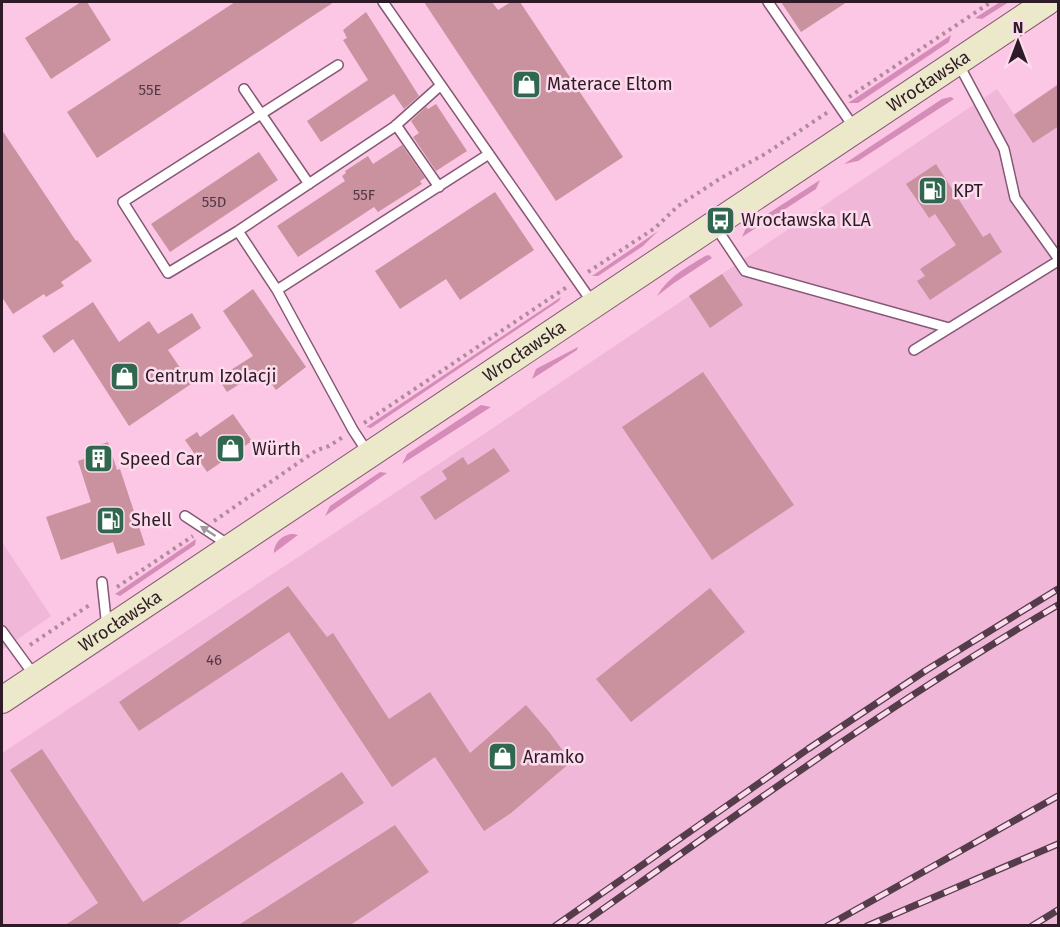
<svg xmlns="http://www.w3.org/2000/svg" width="1060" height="927" viewBox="0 0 1060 927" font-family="'Fira Sans',sans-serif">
<rect width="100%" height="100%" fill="#fcc7e5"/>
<path fill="#f0b7d8" d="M 1058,84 L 1058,925 L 2,926 L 2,753 L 484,434 L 997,89 L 1014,114 Z
M 2,542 L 51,616 L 2,650 Z"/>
<path fill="#d58cb8" d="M 1000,2 L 1009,2 L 982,19 L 975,18 Z
M 951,35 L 949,42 L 858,103 L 848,103 Z
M 951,97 L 954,99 L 858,161 L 844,164 L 942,99 Z
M 820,180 L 816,189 L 742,237 L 746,228 Z
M 658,231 L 643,246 L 598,276 L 592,276 Z
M 709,255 L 712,258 L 674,283 L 657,296 C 669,276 686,268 705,256 Z
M 561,297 L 559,301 L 371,428 L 366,427 Z
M 578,347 L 577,350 L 532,379 L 536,369 Z
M 481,405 L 491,407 L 402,464 L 407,454 Z
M 380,472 L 387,473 L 325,516 L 330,506 Z
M 294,534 L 298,535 L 274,553 C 274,542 283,534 294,534 Z
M 196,539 L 195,545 L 120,596 L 115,594 Z"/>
<path fill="#ca919f" d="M 81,2 L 87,2 L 111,40 L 51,79 L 25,38 Z
M 235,2 L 334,2 L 97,158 L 67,112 Z
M 424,2 L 492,2 L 498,10 L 511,2 L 520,2 L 623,157 L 556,201 Z
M 781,2 L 847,2 L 801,32 Z
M 366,12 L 419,96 L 404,109 L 394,94 L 321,142 L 307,121 L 368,80 L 343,40 L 347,38 L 343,30 Z
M 1059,84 L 1059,126 L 1033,143 L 1014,115 Z
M 436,104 L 467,151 L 436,171 L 413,137 L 419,133 L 411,121 L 426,107 L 428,109 Z
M 2,130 L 76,241 L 77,240 L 92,261 L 61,282 L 64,286 L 46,297 L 44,294 L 13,314 L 2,297 Z
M 402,145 L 425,178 L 420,181 L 422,184 L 378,212 L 374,207 L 298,257 L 277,226 L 345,181 L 342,176 L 346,173 L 345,171 L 368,156 L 373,164 Z
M 259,152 L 278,180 L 170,252 L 151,224 Z
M 936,164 L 983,237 L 990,233 L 1002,252 L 930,300 L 917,281 L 925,276 L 920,269 L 956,245 L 935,214 L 929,218 L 906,184 Z
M 495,192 L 534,250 L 460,300 L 446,279 L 400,309 L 375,271 Z
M 722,274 L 743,305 L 710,328 L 689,296 Z
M 253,289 L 306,367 L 276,390 L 262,370 L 227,392 L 218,378 L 253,356 L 223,311 Z
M 93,302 L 119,342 L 149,321 L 158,334 L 192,313 L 201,328 L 168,350 L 191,384 L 129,426 L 73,339 L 54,353 L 42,336 Z
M 703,372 L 794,505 L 712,560 L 622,427 Z
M 233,414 L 252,441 L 207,472 L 185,440 L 197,432 L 200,437 Z
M 108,442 L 117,470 L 120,469 L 145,545 L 117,554 L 113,542 L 61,560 L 46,517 L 91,502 L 78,461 L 89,457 L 87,449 Z
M 494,448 L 510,471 L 435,520 L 420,497 L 447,479 L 442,471 L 463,457 L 468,465 Z
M 288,586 L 327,637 L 333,633 L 389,719 L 430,692 L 470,753 L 526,705 L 550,733 L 571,762 L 511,813 L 484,831 L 435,757 L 392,787 L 289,632 L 139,731 L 119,702 Z
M 710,588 L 745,632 L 631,722 L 596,679 Z
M 42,749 L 143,902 L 342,772 L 364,803 L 175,926 L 64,926 L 98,903 L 10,770 Z
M 395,825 L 429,872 L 349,926 L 237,926 Z"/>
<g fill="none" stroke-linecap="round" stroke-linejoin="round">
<defs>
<path id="lane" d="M 383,2 L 592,302
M 768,2 L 855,129
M 958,63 L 1004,149 L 1015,198 L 1058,258
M 441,85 L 394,127 L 238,231 L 277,290 L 489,154
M 244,89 L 309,184
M 396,125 L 439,187
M 715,226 L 745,271 L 949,328
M 238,231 L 168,273 L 123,202 L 338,65
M 277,290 L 353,430 L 368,453
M 914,350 L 1058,261
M 185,516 L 229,545
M 102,582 L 107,628
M 2,631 L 34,675"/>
<g id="secondary">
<path id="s1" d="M 2,700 L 1047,2"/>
</g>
</defs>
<use href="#lane" stroke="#855873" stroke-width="12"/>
<use href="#secondary" stroke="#855873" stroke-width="28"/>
<path stroke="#b189a0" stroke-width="4" stroke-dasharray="3 4.5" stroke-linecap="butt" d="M 849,97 L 991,2
M 588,272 L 655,228 L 678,206 L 721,178 L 765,154 L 828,112
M 364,423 L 567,287
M 214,521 L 317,450 L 329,446 L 343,437
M 117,587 L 193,536
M 30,645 L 91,604"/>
<use href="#lane" stroke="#fff" stroke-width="9"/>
<use href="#secondary" stroke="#ece9ca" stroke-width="26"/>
<defs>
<path id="rail" d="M 555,926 L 808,749 L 925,671 L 1058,589
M 579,926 C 736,815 892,702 1058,605
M 827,926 L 1058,796
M 867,926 L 1058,844
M 1032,926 L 1058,910"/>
</defs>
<use href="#rail" stroke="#553c4b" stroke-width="7"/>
<use href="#rail" stroke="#fcdbed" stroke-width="4.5" stroke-dasharray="14" stroke-linecap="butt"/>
</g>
<defs><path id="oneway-solid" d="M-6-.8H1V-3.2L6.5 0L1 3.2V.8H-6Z" transform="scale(1.5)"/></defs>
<use fill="#a1989e" href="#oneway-solid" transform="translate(208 531) rotate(-147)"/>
<defs>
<symbol id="shop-square" viewBox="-11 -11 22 22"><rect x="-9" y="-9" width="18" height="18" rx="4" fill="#2f674f" stroke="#fcdbed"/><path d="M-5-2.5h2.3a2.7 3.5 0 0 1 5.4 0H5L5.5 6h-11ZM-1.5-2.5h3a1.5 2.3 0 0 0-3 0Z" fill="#fff"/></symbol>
<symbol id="fuel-square" viewBox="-11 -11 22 22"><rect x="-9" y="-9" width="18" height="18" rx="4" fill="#2f674f" stroke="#fcdbed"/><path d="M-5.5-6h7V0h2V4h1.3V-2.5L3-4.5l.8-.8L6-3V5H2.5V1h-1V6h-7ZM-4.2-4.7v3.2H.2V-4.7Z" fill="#fff"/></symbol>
<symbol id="bus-square" viewBox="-11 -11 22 22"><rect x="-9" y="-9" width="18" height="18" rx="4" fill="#2f674f" stroke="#fcdbed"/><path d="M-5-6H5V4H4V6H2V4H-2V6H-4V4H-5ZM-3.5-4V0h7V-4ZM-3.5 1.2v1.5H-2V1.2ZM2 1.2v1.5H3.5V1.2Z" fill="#fff"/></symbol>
<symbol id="building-square" viewBox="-11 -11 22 22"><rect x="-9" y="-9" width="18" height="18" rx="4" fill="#2f674f" stroke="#fcdbed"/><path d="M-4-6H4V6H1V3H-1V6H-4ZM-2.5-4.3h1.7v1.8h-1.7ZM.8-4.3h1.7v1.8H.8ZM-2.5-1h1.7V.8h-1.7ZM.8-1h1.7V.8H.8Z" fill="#fff"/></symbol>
</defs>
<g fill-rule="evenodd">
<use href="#shop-square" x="510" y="68" width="33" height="33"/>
<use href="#fuel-square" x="916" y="174" width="33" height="33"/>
<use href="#bus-square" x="704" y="204" width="33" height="33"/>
<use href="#shop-square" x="108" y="360" width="33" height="33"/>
<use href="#shop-square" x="214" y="432" width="33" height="33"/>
<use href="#building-square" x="82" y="442" width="33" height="33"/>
<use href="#fuel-square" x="94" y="504" width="33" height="33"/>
<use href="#shop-square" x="486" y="740" width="33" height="33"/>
</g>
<g text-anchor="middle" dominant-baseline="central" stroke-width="5" stroke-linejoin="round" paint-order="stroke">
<g font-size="15" fill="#553845">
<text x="150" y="90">55E</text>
<text x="364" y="195">55F</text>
<text x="214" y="202">55D</text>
<text x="214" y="660">46</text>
</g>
<g font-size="18" fill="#2e1b27" stroke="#fcdbed">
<text stroke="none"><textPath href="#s1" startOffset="1114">Wrocławska</textPath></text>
<text stroke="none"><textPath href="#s1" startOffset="628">Wrocławska</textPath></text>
<text stroke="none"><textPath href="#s1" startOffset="142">Wrocławska</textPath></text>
</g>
<g font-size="18" fill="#2e1b27" stroke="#fcdbed" text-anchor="start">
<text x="547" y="84">Materace Eltom</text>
<text x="953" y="191">KPT</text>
<text x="741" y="220">Wrocławska KLA</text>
<text x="145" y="376">Centrum Izolacji</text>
<text x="252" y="449">Würth</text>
<text x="120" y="459">Speed Car</text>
<text x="131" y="520">Shell</text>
<text x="523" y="757">Aramko</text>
</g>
</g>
<rect width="1060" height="927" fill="none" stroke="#2e1b27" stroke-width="6"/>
<g transform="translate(1018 42)" stroke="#fcdbed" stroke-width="4.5" paint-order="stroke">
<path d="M0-4.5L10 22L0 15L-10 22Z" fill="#2e1b27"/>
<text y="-9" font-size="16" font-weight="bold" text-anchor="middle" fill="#2e1b27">N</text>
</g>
</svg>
